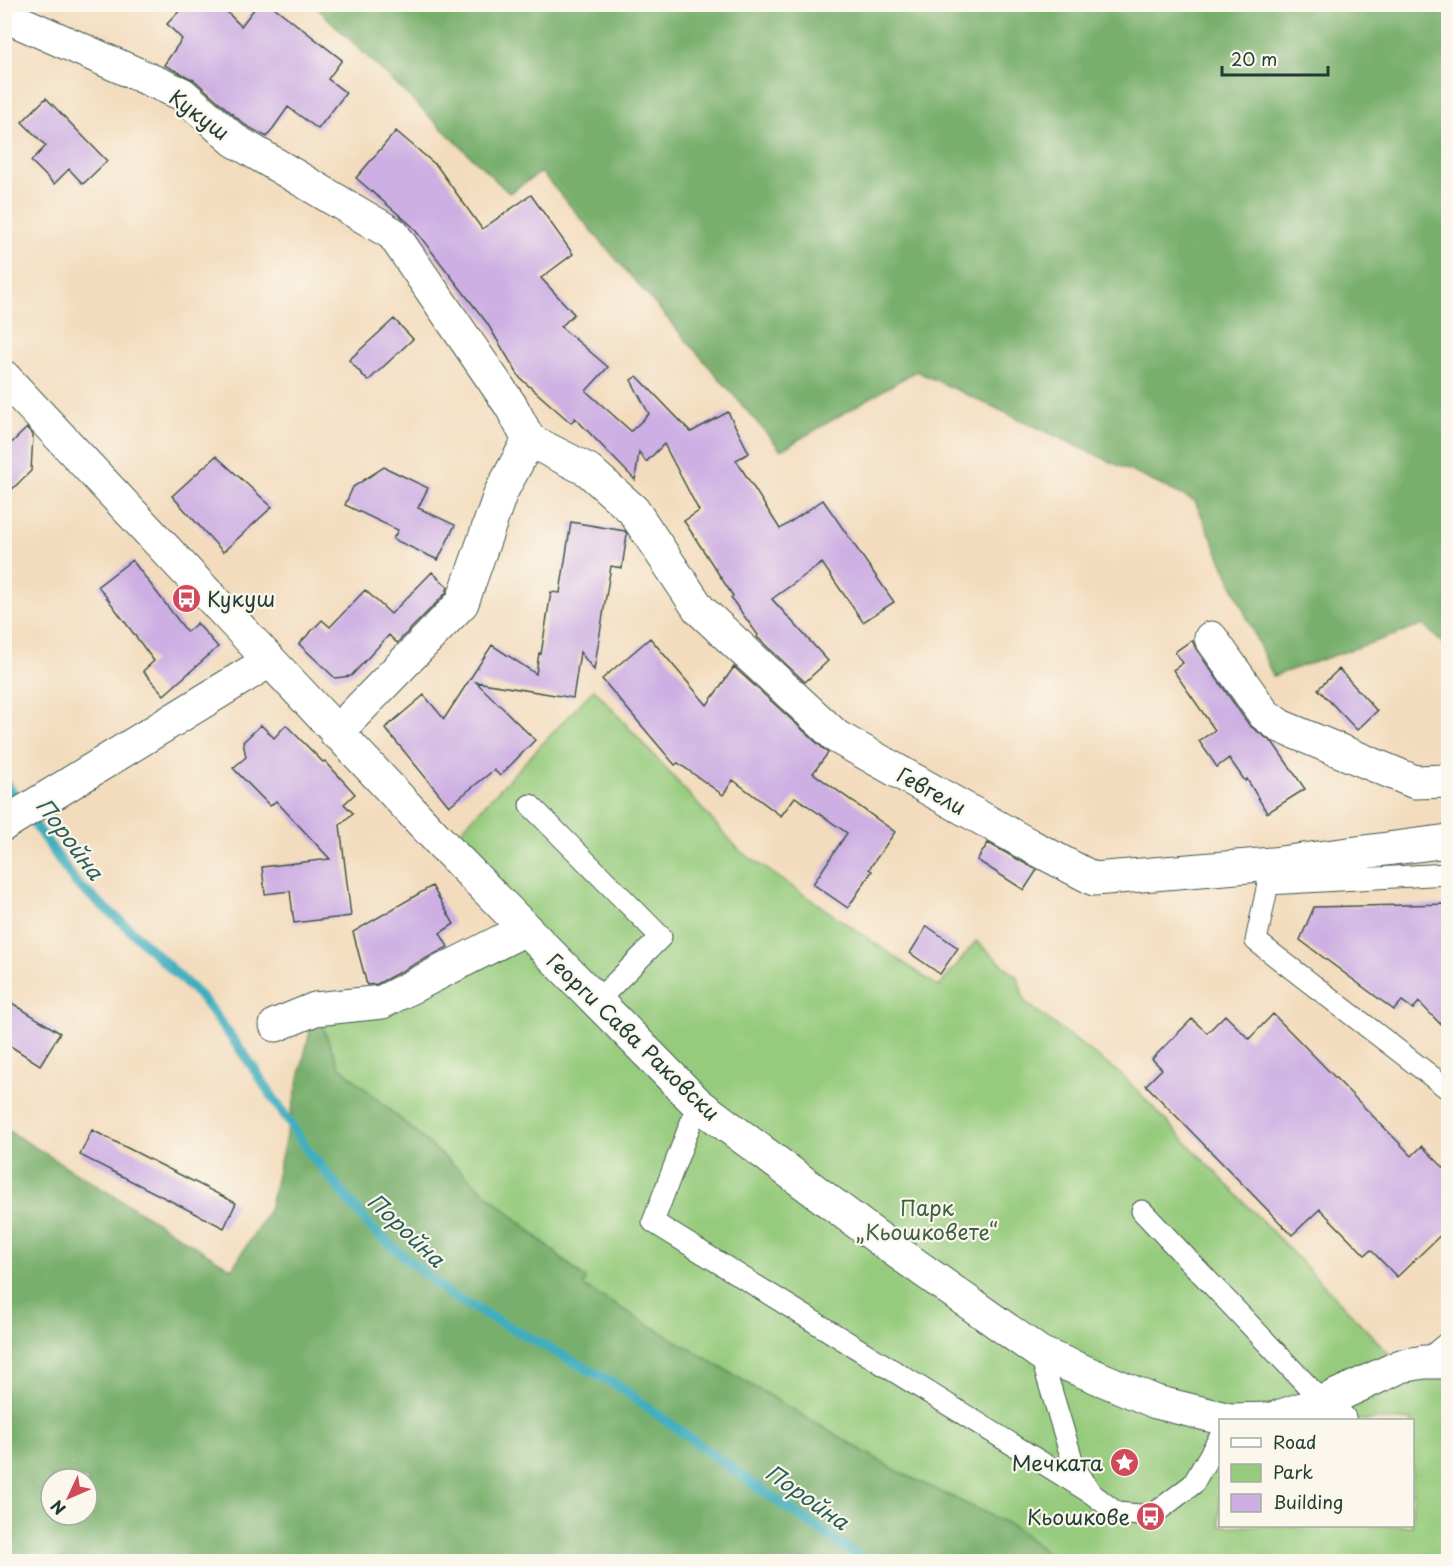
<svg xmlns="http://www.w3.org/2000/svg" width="1453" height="1566" viewBox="0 0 1453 1566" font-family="'Playpen Sans',sans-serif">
<rect width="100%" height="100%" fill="#fbf7ec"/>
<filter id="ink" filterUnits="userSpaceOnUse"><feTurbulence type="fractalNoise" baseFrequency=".0167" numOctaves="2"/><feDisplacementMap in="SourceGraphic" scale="12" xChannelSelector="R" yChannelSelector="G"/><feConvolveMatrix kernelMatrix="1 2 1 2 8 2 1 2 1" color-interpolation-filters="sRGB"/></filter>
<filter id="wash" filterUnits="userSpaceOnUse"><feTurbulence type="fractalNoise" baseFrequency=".008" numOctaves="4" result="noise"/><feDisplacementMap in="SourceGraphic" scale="24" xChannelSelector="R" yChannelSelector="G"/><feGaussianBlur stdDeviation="1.35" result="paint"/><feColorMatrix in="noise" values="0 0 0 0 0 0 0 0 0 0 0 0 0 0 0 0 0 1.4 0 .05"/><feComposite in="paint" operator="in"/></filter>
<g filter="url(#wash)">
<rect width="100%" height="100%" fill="#f3dcbd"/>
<path fill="#96cb7d" stroke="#5a8458" stroke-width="1.5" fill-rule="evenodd" d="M 594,689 L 740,851 L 939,987 L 976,941 L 1018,978 L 1025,1002 L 1124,1077 L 1401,1366 L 1448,1362 L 1448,1561 L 1056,1560 L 1013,1526 L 897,1471 L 583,1286 L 586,1279 L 339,1066 L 315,1009 L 382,1002 L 525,929 L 445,847 ZM 1220,1420 L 1412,1420 L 1412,1526 L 1220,1526 Z"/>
<path fill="#78af6c" stroke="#4c7650" stroke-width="1.5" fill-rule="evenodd" d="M 314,5 L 1448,5 L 1448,649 L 1424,625 L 1273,676 L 1195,501 L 916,371 L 781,450 L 541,172 L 509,193 Z
M 315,1009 L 339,1066 L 586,1280 L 583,1286 L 897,1471 L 1013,1526 L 1056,1560 L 1065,1561 L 5,1561 L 4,1128 L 232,1269 L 269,1210 ZM 51,1479 L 87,1479 L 87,1515 L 51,1515 Z"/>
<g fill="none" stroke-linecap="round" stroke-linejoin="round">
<path stroke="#41aebe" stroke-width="10" d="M 4,781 L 77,884 L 125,925 L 202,998 L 246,1057 L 309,1152 L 373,1230 L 450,1295 L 617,1385 L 753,1484 L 867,1562"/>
</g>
<g id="blocks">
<path fill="#cdafe3" d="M 186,4 L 219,4 L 241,26 L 258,4 L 270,4 L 342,60 L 328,79 L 346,93 L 318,129 L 288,107 L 267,137 L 245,125 L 194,80 L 164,65 L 182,39 L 167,24 Z
M 46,98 L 107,161 L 83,184 L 69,169 L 54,184 L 31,161 L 46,146 L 22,122 Z
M 396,131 L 437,166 L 482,229 L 531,195 L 573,254 L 541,278 L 574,314 L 561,327 L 608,367 L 586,391 L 631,431 L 649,414 L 631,380 L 637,376 L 691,432 L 728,412 L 749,453 L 736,460 L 780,529 L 823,500 L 894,602 L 863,622 L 822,563 L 772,599 L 828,661 L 805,682 L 757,637 L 758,635 L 731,598 L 733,596 L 684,521 L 699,511 L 664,444 L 646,462 L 639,452 L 635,480 L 575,418 L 571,423 L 520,378 L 487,323 L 412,226 L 356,178 Z
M 394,319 L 413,339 L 368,381 L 349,360 Z
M 27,428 L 33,435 L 31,471 L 4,497 L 4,450 Z
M 216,456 L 272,507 L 223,552 L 172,496 Z
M 384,467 L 428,488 L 418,508 L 455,525 L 438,560 L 393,539 L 398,530 L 345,505 L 353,487 Z
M 571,522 L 625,531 L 627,534 L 622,568 L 611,566 L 594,670 L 580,652 L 573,698 L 476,682 L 535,740 L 500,776 L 494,770 L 449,806 L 385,728 L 424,695 L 444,719 L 492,645 L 536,674 L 539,653 L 541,654 L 551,592 L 560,593 Z
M 132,560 L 187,632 L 197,623 L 218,647 L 164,695 L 143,671 L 154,661 L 98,586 Z
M 432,572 L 448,587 L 446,593 L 397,643 L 389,635 L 351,676 L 335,678 L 299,644 L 322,620 L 330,627 L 365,590 L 391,614 Z
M 650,638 L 707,705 L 734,667 L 828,753 L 813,773 L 895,832 L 869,869 L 872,871 L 848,908 L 813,884 L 847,833 L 795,797 L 781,816 L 733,780 L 723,795 L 678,763 L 675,765 L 602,679 Z
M 1192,640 L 1196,649 L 1249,725 L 1273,743 L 1305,789 L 1267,813 L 1247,779 L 1245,781 L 1229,758 L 1217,767 L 1199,741 L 1215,730 L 1173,670 L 1183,663 L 1175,652 Z
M 1339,669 L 1377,711 L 1357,730 L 1318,689 Z
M 261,725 L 274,738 L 286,725 L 323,762 L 325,761 L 355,794 L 344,804 L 353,813 L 340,825 L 351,916 L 294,923 L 290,891 L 265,894 L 262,867 L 330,859 L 276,801 L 270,806 L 233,768 L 246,757 L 243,742 Z
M 988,843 L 1037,870 L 1024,890 L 977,860 Z
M 432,886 L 454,924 L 440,933 L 448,947 L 377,984 L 367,985 L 353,932 Z
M 1449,904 L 1449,1033 L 1419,1002 L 1413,1009 L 1402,1001 L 1394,1010 L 1300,940 L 1314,907 Z
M 927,926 L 958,948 L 940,974 L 910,953 Z
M 4,998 L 60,1033 L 40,1065 L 4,1042 Z
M 1273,1014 L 1412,1156 L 1422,1146 L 1449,1173 L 1449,1227 L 1397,1277 L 1371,1250 L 1365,1255 L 1320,1209 L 1292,1235 L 1146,1085 L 1162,1069 L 1152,1059 L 1192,1019 L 1207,1033 L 1225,1015 L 1249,1039 Z
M 92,1130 L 236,1203 L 224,1228 L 80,1155 Z"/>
</g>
</g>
<g filter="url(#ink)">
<use href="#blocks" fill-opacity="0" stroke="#3f5549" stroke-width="1.5"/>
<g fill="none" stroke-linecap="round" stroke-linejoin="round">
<defs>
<path id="service" d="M 530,805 L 661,937 L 597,1001
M 1448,874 L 1268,884 L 1256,941 L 1448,1089
M 698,1104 L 653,1222 L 1091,1493
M 1142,1211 L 1323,1402
M 1040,1353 L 1074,1466 L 1091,1493 L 1117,1513 L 1151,1516 L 1193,1484 L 1220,1437
M 1424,1362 L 1448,1342"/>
<path id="pedestrian" d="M 1323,1402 L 1340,1420"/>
<path id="minor" d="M 4,18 L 10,18 L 182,94 L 234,140 L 393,234 L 511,406 L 529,440
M 4,377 L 445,847 L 698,1104 L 893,1249 L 1040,1353 L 1156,1402 L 1230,1420 L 1272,1419 L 1323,1402 L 1401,1366 L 1424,1362 L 1448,1362
M 529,440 L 588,470 L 633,510 L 699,609 L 837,737 L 1029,845 L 1094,879 L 1272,864 L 1448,841
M 1211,638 L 1264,714 L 1280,726 L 1415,782 L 1448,781
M 336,733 L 462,603 L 501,492 L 529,440
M 4,824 L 269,661
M 276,1025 L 315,1009 L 382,1002 L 525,929"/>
</defs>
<use href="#service" stroke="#3f5549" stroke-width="23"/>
<use href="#pedestrian" stroke="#3f5549" stroke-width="34"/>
<use href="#minor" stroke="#3f5549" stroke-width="35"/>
<use href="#service" stroke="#fff" stroke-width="21"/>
<use href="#pedestrian" stroke="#fff" stroke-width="32"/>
<use href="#minor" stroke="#fff" stroke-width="33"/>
</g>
</g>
<defs>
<symbol id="bus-disc" viewBox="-11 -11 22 22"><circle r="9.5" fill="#d1495b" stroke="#fbf7ec"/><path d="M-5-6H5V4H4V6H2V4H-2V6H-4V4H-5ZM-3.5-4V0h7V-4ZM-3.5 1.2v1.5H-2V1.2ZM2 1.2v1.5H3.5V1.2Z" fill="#fff"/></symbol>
<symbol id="sight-disc" viewBox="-11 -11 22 22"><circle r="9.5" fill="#d1495b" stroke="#fbf7ec"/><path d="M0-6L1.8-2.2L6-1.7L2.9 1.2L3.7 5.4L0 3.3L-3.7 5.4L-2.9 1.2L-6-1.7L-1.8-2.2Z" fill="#fff"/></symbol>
</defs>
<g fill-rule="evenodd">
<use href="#bus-disc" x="170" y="582" width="33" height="33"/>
<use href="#sight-disc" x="1108" y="1446" width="33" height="33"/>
<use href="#bus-disc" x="1134" y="1500" width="33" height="33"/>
</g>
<g text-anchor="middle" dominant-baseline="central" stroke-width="4.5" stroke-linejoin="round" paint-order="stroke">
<g font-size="21" fill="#1f3d34" stroke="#fbf7ec">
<text transform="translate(200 114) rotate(37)">Кукуш</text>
<text transform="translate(932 790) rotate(29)">Гевгели</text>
<text transform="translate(634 1036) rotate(44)">Георги Сава Раковски</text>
</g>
<g font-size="21" fill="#1f3d34" stroke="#fbf7ec" text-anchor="end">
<text x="207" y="598" text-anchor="start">Кукуш</text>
<text x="1103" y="1462">Мечката</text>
<text x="1130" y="1516">Кьошкове</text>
</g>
<g font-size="21" fill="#3d6046" stroke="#fbf7ec">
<text x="927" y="1207">Парк<tspan x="927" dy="24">„Кьошковете“</tspan></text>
</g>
<g font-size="22" font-style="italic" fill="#295f5d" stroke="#fbf7ec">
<text transform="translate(71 838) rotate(53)">Поройна</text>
<text transform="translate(407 1229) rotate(43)">Поройна</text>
<text transform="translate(808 1496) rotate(35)">Поройна</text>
</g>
</g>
<rect width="1453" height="1566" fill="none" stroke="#fbf7ec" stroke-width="24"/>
<rect x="1219" y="1419" width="195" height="108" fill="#fbf7ec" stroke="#a3ada2" stroke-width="1.5"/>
<rect x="1231" y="1438" width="30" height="9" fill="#ffffff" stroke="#a3ada2" stroke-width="1.5"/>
<text x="1273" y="1449" font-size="18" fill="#1f3d34">Road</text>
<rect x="1231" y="1464" width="30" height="18" fill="#96cb7d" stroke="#a3ada2" stroke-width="1.5"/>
<text x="1273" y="1479" font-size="18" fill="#1f3d34">Park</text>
<rect x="1231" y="1494" width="30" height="18" fill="#cdafe3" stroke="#a3ada2" stroke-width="1.5"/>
<text x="1273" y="1509" font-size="18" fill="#1f3d34">Building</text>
<g transform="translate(69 1497) rotate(226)"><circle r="28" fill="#fbf7ec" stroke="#a3ada2" stroke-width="1.5"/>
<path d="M0-4.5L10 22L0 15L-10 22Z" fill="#d1495b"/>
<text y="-9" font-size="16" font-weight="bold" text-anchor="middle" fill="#1f3d34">N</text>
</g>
<path d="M1222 66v9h106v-9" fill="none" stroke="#1f3d34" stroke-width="3"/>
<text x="1231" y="66" font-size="18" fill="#1f3d34" stroke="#fbf7ec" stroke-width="4.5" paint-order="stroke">20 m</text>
</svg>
